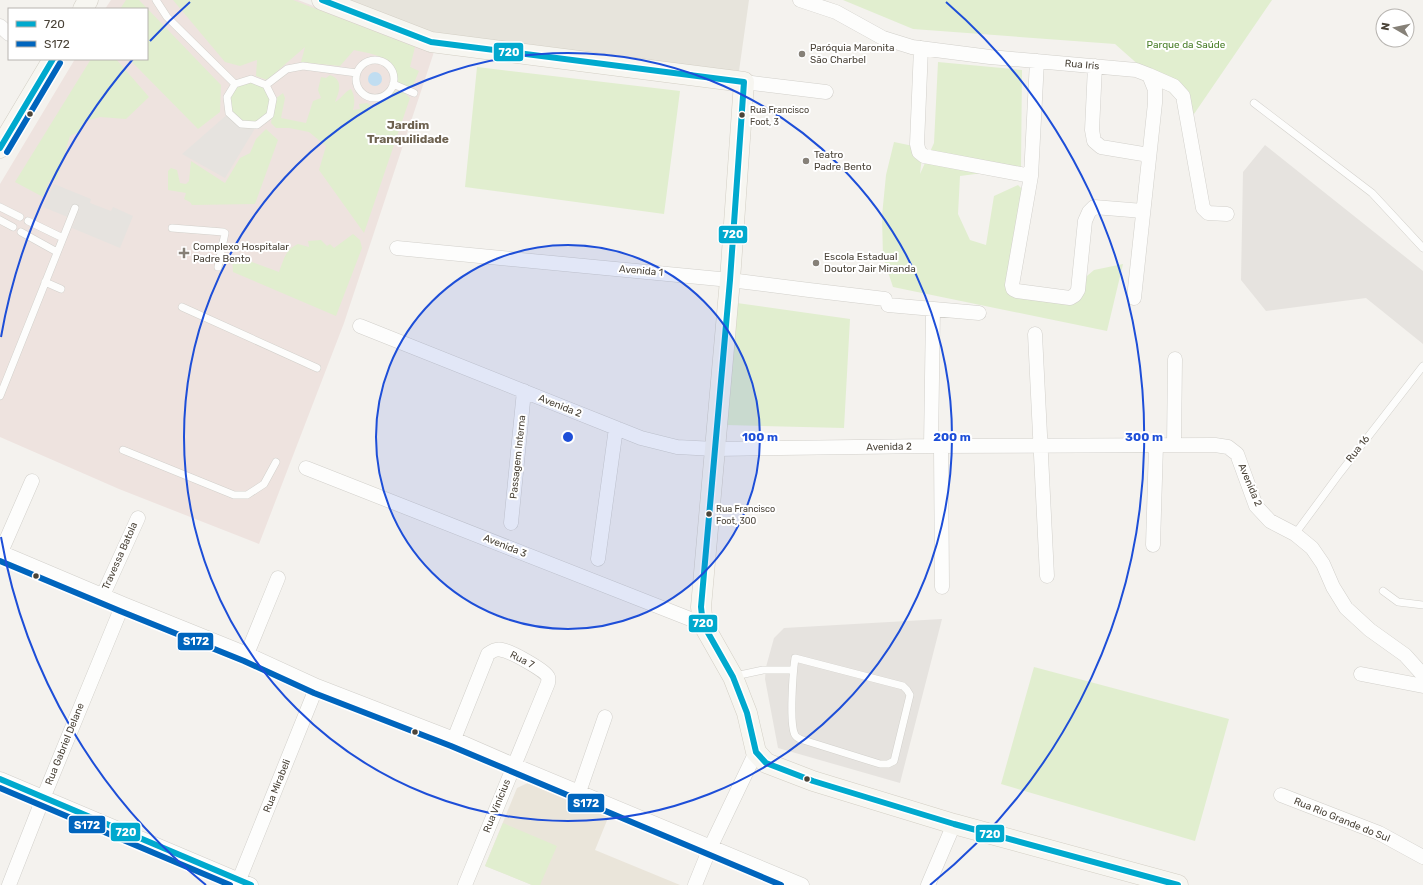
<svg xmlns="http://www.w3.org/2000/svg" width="1423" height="885" viewBox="0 0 1423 885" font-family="Rubik,sans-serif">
<rect width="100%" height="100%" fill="#f4f2ee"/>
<path fill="#e7e4dc" d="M 344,0 L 749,0 L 739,71 L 442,38 Z"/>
<path fill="#eae5da" d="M 532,781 L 610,813 L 595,850 L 680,885 L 532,885 L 485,866 L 517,788 Z"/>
<path fill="#eee3df" d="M 111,0 L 298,0 L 434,52 L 344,323 L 259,544 L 119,489 L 0,437 L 0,184 L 75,59 L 147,59 L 147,9 L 105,9 Z"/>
<path fill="#e1eecf" d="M 126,0 L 139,0 L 221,85 L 220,112 L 198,129 L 129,59 L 147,59 L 147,9 L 120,9 Z
M 173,0 L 293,0 L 415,47 L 410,67 L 419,71 L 412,88 L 397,82 C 392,55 376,55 354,50 L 340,66 L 301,62 L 305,47 L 267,80 L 256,76 L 257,60 L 240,66 L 225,62 Z
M 843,0 L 1272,0 L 1194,114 L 1115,44 L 913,29 Z
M 91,59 L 116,59 L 149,97 L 126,119 L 100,117 L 86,121 L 81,131 L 70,136 L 57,179 L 49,182 L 43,197 L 15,182 Z
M 938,62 L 1022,70 L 1021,168 L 960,176 L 958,214 L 970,240 L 986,245 L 994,196 L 1018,185 L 1022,189 L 1014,285 L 1068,292 L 1094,270 L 1123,264 L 1107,331 L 893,287 L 883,257 L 882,216 L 886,175 L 894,142 L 923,148 L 920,174 L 934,143 Z
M 477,67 L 680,91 L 664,214 L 465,187 Z
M 330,75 C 344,80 339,92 335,102 C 342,98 344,92 351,89 C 355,96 355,102 353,110 L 360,109 L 359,104 L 367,103 L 375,108 C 380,97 390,92 402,90 L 410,98 L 364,233 L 319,170 L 326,146 L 309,132 L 289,128 L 276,128 L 271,123 L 275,99 L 283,93 L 285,98 L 281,118 L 306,123 L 313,101 L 321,98 L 318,90 L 321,77 L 326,78 Z
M 251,80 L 264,86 L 271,99 L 269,114 L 256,124 C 234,122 232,118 229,97 L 236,86 Z
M 266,129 L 278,140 L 255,204 L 192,205 L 190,202 L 184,199 L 186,193 L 168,190 L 168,171 L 171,168 L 177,170 L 180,183 L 186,184 L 189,181 L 191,161 L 225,183 L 240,158 L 250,153 L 256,139 Z
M 353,234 L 360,240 L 362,248 L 336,316 L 233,272 L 232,258 L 238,257 L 279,272 C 284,259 285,250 298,244 L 309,247 L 308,241 L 321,240 L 327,246 L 330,244 L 334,248 Z
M 737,303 L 850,319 L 844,428 L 726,425 Z
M 1034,667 L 1229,719 L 1195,841 L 1001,784 Z
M 503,823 L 557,846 L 540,885 L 532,885 L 485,866 Z"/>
<path fill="#e6e3df" d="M 229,113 L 241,124 L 257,125 L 225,178 L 182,154 Z
M 1265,145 L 1423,271 L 1423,344 L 1366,298 L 1266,311 L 1241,280 L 1243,172 Z
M 54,184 L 91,199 L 90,203 L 111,211 L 113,207 L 133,216 L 120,248 L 72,228 L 75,220 L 43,207 Z
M 942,619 L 900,783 L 778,748 L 765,679 L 766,667 L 774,638 L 784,628 Z"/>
<path fill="#c0ddf1" d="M368 79a7 7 0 1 1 14 0a7 7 0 1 1-14 0Z"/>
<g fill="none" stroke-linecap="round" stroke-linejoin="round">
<defs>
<path id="lane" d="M 156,0 L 167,17 L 235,84
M356 79a19 19 0 1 1 38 0a19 19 0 1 1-38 0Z
M 251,79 L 266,85 L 273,99 L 270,115 L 257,125 L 241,124 L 229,113 L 227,97 L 235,84 Z
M 393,84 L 414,93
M 266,85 L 287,69 L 303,66 L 357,73
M 1254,103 L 1372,193 L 1423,248
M 0,207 L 20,217
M 0,220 L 13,227
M 28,221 L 63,238
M 172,228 L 223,232 L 225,233 L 218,267
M 21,232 L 57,252
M 45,282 L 61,289
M 182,307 L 317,368
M 0,396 L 75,208
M 123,450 L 234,495 L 247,495 L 264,484 L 276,462
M 1295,534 L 1340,473 L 1423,366
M 1383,591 L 1398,602 L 1423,605
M 795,658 L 903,686 L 907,690 L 910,695 L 894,761 L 888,764 L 880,764 L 800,739 C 798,738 796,737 795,735 C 789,724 793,672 795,658 Z
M 735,676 L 763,670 L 793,670"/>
<path id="street" d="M 800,0 L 836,12 L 883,38 L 912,47 L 990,57 L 1136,70 L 1149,75 L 1155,90 L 1155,103 L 1134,298
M 0,26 L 9,34
M 921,48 L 917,144 L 919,152 L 924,156 L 1031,176
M 1037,61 L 1031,176 L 1012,285 L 1013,289 L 1017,291 L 1070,298 L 1075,295 L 1078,290 L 1085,221 L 1089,212 L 1094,207 L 1143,211
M 1095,66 L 1092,130 L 1094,141 L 1101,147 L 1149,155
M 1149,75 L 1174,86 L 1183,96 L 1203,208 L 1208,213 L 1227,214
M 744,82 L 826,92
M 397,248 L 730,280 L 809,290 L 885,299
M 888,305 L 979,313
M 360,326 L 641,438 L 677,447 L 715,449 L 931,446 L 1215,445 L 1228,447 L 1237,454 L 1256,506 L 1270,521 L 1295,534 L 1312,548 L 1323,564 L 1333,587 L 1346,608 L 1370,630 L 1405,655 L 1423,675
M 1035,334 L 1047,576
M 1174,445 L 1175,359
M 931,446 L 933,309
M 941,447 L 942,587
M 306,468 L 703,624
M 511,523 L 524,391
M 1153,545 L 1156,445
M 0,552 L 123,604 L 247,654 L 317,686 L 454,739 L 514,765 L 802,885
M 1,552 L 32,481
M 598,559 L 616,428
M 103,595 L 138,518
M 247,654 L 278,578
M 1361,674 L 1423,686
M 454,739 L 488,654 C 492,651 497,648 502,650 C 510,651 545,670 548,677 C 549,679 548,681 548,683 L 465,885
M 0,779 L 251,885
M 579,792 L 605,717
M 1281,795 L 1379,833 L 1423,857
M 9,885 L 44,796 L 123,604
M 237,885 L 317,686
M 695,885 L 710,848 L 756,752
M 928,885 L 954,824"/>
<path id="secondary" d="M 322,0 L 431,42 L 744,82 L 730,280 L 701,607 L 703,624 L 733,677 L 747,713 L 756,752 L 766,763 L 813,781 L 954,824 L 1178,885
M 83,9 L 88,0
M 0,148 L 53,59"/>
</defs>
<use href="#lane" stroke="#d2d0cb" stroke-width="8"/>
<use href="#street" stroke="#d2d0cb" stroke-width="15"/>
<use href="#secondary" stroke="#d3cfc5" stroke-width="21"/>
<use href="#lane" stroke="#fdfdfc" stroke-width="7"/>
<use href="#street" stroke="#fdfdfc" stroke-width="14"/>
<use href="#secondary" stroke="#f7f6f1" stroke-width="20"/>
<defs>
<path id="bus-1" d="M 322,0 L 431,42 L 744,82 L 730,280 L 701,607 L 703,624 L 733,677 L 747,713 L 756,752 L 766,763 L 813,781 L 954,824 L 1178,885
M 0,148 L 53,59
M 0,779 L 251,885"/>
<path id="bus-2" d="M 7,152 L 60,63
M 0,561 L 120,611 L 244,661 L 314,693 L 451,746 L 781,885
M 0,788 L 230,885"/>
</defs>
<use href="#bus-1" stroke="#fff" stroke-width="9"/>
<use href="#bus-2" stroke="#fff" stroke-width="9"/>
<use href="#bus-1" stroke="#00a9ce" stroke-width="6"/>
<use href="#bus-2" stroke="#0065bd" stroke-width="6"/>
</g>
<circle cx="568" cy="437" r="192" fill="#1d4ed8" fill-opacity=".12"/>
<g fill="none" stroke="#1d4ed8" stroke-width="2">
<circle cx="568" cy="437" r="192"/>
<circle cx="568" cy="437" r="384"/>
<path d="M206 885A576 576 0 0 1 1 537M1 337A576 576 0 0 1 133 59M150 41A576 576 0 0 1 190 2M946 2A576 576 0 0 1 930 885"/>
</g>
<g fill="#868178" stroke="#fff" stroke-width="1.5">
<circle cx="802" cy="54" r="4"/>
<circle cx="806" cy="161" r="4"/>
<path d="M182 247h4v4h4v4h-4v4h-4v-4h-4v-4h4z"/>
<circle cx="816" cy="263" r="4"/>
</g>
<g fill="#4b4439" stroke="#fff" stroke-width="1.5">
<circle cx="30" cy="114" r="3.5"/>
<circle cx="742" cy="115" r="3.5"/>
<circle cx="709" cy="514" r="3.5"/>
<circle cx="36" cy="576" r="3.5"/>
<circle cx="415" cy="732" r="3.5"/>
<circle cx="807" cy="779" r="3.5"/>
</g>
<g text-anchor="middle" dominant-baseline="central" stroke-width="4" stroke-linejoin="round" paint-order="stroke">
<g font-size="9" fill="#4b4439" stroke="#fff" text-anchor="start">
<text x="750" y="110">Rua Francisco<tspan x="750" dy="12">Foot, 3</tspan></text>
<text x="716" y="509">Rua Francisco<tspan x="716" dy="12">Foot, 300</tspan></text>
</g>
<g font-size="10" fill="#4a7f2a" stroke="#fff">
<text x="1186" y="45">Parque da Saúde</text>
</g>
<g font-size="10" fill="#4b4439" stroke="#fff" text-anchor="start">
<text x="810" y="48">Paróquia Maronita<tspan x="810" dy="12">São Charbel</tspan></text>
<text x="814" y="155">Teatro<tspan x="814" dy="12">Padre Bento</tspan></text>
<text x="193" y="247">Complexo Hospitalar<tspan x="193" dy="12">Padre Bento</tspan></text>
<text x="824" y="257">Escola Estadual<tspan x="824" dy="12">Doutor Jair Miranda</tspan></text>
</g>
<g font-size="10" fill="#4b4439" stroke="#fff">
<text transform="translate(1082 65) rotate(5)">Rua Iris</text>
<text transform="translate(641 271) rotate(5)">Avenida 1</text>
<text transform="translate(560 406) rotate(22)">Avenida 2</text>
<text transform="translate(889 447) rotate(-1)">Avenida 2</text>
<text transform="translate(1358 449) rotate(-52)">Rua 16</text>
<text transform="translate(518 457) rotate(-84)">Passagem Interna</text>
<text transform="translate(1250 485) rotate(67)">Avenida 2</text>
<text transform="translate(505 546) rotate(22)">Avenida 3</text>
<text transform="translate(120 556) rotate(-66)">Travessa Batola</text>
<text transform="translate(522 660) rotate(27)">Rua 7</text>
<text transform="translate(65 744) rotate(-68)">Rua Gabriel Delane</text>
<text transform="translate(277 786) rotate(-68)">Rua Mirabeli</text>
<text transform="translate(497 806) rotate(-68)">Rua Vinícius</text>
<text transform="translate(1342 820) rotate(22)">Rua Rio Grande do Sul</text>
</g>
<g font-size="12" font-weight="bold" fill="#6e6250" stroke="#fff">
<text x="408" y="125">Jardim<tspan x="408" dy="14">Tranquilidade</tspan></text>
</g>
</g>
<circle cx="568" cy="437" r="6" fill="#1d4ed8" stroke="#fff" stroke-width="2"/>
<g font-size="12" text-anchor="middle" font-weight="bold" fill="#1d4ed8" stroke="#fff" stroke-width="4" stroke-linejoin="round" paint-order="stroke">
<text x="760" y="441">100 m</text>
<text x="952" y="441">200 m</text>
<text x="1144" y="441">300 m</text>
</g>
<g stroke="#fff" stroke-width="1.5">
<rect x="493" y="42" width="31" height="20" rx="4" fill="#00a9ce"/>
<rect x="718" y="225" width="30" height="19" rx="4" fill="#00a9ce"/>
<rect x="688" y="614" width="30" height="19" rx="4" fill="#00a9ce"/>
<rect x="177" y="632" width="37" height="19" rx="4" fill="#0065bd"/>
<rect x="567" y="793" width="38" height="20" rx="4" fill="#0065bd"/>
<rect x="68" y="815" width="38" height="19" rx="4" fill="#0065bd"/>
<rect x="110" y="822" width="31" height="20" rx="4" fill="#00a9ce"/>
<rect x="975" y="824" width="30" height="19" rx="4" fill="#00a9ce"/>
</g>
<g font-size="11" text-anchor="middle" font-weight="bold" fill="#fff">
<text x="509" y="56">720</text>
<text x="733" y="238">720</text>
<text x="703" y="627">720</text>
<text x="196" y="645">S172</text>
<text x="586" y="807">S172</text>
<text x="87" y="829">S172</text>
<text x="126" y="836">720</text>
<text x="990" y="838">720</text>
</g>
<rect x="8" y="8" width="140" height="52" fill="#ffffff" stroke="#b7b4b0"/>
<rect x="16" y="21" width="20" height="6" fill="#00a9ce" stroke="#b7b4b0"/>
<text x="44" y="28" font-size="12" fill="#4b4439">720</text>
<rect x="16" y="41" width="20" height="6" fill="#0065bd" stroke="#b7b4b0"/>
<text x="44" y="48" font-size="12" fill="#4b4439">S172</text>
<g transform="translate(1395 28) rotate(279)"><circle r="19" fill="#ffffff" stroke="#b7b4b0"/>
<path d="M0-3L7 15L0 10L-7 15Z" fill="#868178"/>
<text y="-6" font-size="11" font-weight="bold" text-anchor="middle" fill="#4b4439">N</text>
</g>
</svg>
